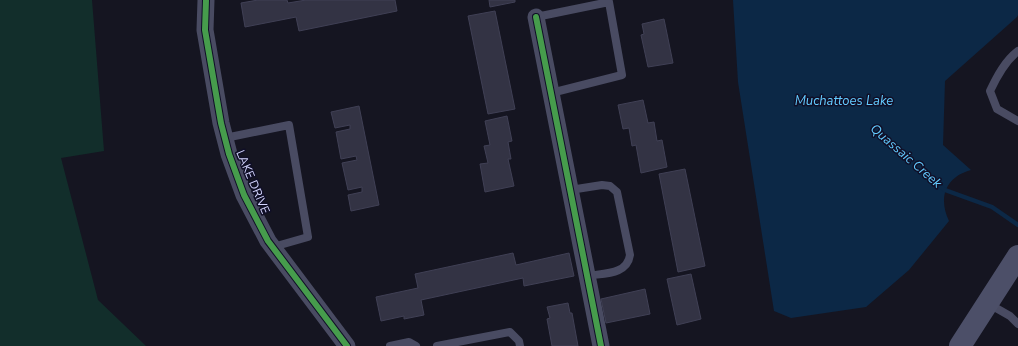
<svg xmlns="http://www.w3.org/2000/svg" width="1018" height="346" viewBox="0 0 1018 346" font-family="'Nunito Sans',sans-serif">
<rect width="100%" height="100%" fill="#151521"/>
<path fill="#122e2b" d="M 0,0 L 92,0 L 104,151 L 61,158 L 98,300 L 146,346 L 0,346 Z"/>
<path fill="#0c2846" d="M 733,0 L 1018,0 L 1018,15 L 1017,17 L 945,81 L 943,145 L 971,170 C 945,177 938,198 949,221 L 909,270 L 866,307 L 791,318 L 774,311 L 738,82 Z"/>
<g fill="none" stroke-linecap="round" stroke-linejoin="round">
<path stroke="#0c2846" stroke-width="4.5" d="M 941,187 L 945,190 L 992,207 L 1018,225"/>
</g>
<path fill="#334" stroke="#404055" d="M 258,0 L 287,0 L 288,3 L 306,0 L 395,0 L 397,11 L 299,31 L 296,17 L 245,27 L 241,3 Z
M 489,0 L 515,0 L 515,2 L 490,7 Z
M 495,11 L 515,109 L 488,114 L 468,16 Z
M 664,19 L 673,63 L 648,67 L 641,35 L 644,34 L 642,24 Z
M 643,100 L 648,123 L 654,122 L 657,141 L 662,140 L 667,167 L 641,173 L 636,145 L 632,146 L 629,128 L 623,129 L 618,105 Z
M 359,106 L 379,205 L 351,211 L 348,195 L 362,192 L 362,187 L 348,190 L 342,163 L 357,160 L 356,156 L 341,159 L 336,132 L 350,129 L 350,125 L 335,128 L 331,112 Z
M 507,116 L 512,141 L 508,142 L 511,159 L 508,159 L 514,186 L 485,192 L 480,164 L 488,163 L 484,146 L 490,145 L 485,121 Z
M 685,169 L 705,266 L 678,272 L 659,174 Z
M 513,253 L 516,265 L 569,253 L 574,276 L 524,286 L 523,278 L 421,300 L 424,315 L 404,319 L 404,316 L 381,321 L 376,297 L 418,288 L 415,274 Z
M 691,274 L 701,319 L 677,325 L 667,279 Z
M 645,289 L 650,314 L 606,323 L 601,299 Z
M 568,303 L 570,313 L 572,313 L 578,346 L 552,346 L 547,319 L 550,318 L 547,307 Z"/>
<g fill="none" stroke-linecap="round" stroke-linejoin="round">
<path stroke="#494b62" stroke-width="8" d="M 536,17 L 609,2 L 622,75 L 551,93
M 1018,51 C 1005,61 997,76 990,91 L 997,109 L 1018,121
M 225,138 L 289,125 L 308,237 L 273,247
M 570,190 L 602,185 L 610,186 L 617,192 L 630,255 C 627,275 604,273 587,276
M 989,304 L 1010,316 L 1018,324
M 390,346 L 409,342 L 416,346
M 437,346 L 510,332 L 519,341 L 520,346"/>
<path stroke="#494b62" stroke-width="17" d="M 206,0 L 205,30 L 221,123 L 229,154 L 244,195 L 268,241 L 347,346
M 536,17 L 601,346"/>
<path stroke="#4c4f68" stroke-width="22" d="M 960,346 L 1018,256"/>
<defs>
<path id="cycleway" d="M 206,0 L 205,30 L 221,123 L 229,154 L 244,195 L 268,241 L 347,346
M 536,17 L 601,346"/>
</defs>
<use href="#cycleway" stroke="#100f27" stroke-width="8"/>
<use href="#cycleway" stroke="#469c4c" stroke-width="6"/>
</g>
<g text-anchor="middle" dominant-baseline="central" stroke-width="3" stroke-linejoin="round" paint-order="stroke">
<g font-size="12" fill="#d5d6ff" stroke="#100f27">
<text transform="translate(253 182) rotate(67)">LAKE DRIVE</text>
</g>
<g font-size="13" font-style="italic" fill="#63cbff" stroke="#100f27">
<text x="844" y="101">Muchattoes Lake</text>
<text transform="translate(906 156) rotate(41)">Quassaic Creek</text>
</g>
</g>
</svg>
